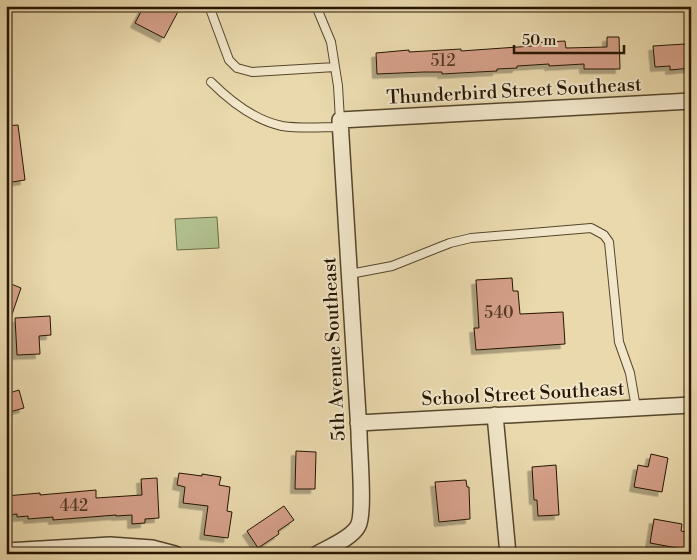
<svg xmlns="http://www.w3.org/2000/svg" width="697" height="560" viewBox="0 0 697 560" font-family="'Libre Bodoni',serif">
<defs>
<filter id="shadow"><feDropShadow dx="-4.5" dy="4.5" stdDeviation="0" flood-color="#0004"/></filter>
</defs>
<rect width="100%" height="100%" fill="#e9d9ad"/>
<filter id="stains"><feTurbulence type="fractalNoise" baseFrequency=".004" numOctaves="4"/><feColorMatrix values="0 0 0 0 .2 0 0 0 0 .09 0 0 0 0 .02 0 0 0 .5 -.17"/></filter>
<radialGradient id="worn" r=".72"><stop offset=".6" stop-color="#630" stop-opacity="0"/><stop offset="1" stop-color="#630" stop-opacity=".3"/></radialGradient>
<path fill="#b1c08e" stroke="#6b6a47" d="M 217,217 L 219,248 L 177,250 L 175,219 Z"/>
<path fill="#d5a089" stroke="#251500" filter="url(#shadow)" d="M 144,6 L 181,6 L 164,38 L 135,23 Z
M 607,37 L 619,37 L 620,69 L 584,69 L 584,64 L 549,66 L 549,64 L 517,66 L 517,68 L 497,69 L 497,71 L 478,72 L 442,74 L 442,72 L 424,72 L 377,74 L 376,53 L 409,50 L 409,52 L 461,49 L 461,51 L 532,46 L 531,43 L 565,41 L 566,48 L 607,47 Z
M 685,44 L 685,46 L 691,45 L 691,68 L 670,70 L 670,66 L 655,67 L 653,46 Z
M 18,125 L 25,180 L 6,183 L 6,126 Z
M 512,278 L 513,291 L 518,291 L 520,314 L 563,312 L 565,344 L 476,350 L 474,328 L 479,328 L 476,280 Z
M 6,282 L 21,288 L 8,326 L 6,326 Z
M 50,316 L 51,335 L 39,336 L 40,354 L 17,355 L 15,318 Z
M 19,390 L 24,408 L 6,413 L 6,394 Z
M 296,451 L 316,452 L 315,489 L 295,489 Z
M 651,454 L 668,458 L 662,492 L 634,487 L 638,465 L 648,467 Z
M 556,465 L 559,515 L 538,516 L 537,500 L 534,500 L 532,467 Z
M 179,473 L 202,476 L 202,474 L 221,477 L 219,485 L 230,487 L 227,511 L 232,512 L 228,538 L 204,535 L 208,506 L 183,503 L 185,487 L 177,485 Z
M 157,478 L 159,518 L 145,519 L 145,523 L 132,524 L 132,515 L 116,516 L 116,515 L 53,520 L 53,517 L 28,519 L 28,516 L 17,517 L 17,514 L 6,515 L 6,496 L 40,493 L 40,495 L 96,490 L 96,498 L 142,495 L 141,479 Z
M 466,480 L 467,487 L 469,487 L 470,519 L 439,522 L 435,482 Z
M 284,506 L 294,520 L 278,531 L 279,534 L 258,548 L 247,531 Z
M 654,519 L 682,524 L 681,531 L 691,533 L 688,550 L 650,543 Z"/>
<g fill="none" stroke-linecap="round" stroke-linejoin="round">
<defs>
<path id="service" d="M 209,6 L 229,60 L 237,68 L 252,72 L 335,67
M 316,6 L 331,42 L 338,86 L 340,120
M 211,82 C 231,102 254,120 282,126 C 301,129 322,127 341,127
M 350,274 L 392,266 L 450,243 L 471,238 L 591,228 L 604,235 L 609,242 L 619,342 L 630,373 L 636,408"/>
<path id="minor" d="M 495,415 L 508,554
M 358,423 L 691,405
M 6,551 L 110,545 L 152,548 L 175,554
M 317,554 C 329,547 352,538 358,526 C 365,514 359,450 359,432 C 353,328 346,224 340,120 L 691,101"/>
</defs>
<use href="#service" stroke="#56462b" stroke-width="10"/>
<use href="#minor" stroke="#56462b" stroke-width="18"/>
<use href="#service" stroke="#f1e6ca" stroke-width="8"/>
<use href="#minor" stroke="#f1e6ca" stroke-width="15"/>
</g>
<g text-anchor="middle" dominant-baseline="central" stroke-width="4" stroke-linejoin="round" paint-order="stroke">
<g font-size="16" fill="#513822">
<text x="443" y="61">512</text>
<text x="499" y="313">540</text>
<text x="74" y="506">442</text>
</g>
<g font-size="19" fill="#251500" stroke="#f1e6ca">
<text transform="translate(514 91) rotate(-3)">Thunderbird Street Southeast</text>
<text transform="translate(334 349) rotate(-93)">5th Avenue Southeast</text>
<text transform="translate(523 394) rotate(-3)">School Street Southeast</text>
</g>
</g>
<rect width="697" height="560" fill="none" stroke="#e9d9ad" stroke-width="25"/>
<rect x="8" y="8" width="682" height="545" fill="none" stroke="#251500" stroke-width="2.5"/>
<rect x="12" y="12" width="672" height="535" fill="none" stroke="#251500"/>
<path d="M514 45v8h110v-8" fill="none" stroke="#251500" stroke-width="2.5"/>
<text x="522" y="45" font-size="15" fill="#251500" stroke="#f1e6ca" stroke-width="4" paint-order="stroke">50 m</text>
<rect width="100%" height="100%" filter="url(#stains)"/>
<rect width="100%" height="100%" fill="url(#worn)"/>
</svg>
